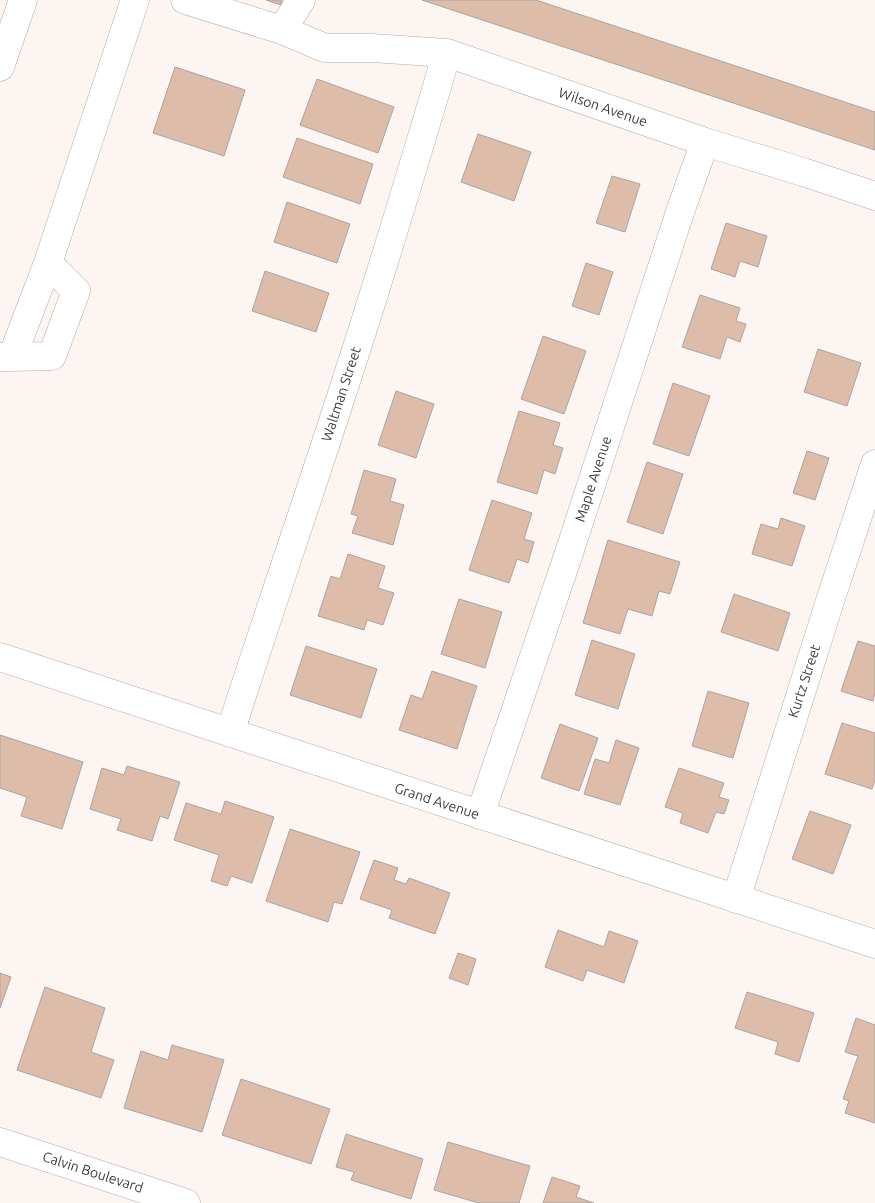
<svg xmlns="http://www.w3.org/2000/svg" width="875" height="1203" viewBox="0 0 875 1203" font-family="Ubuntu,sans-serif">
<rect width="100%" height="100%" fill="#fdf5f2"/>
<path fill="#ddbcaa" stroke="#aba4a1" d="M 266,0 L 282,0 L 281,5 Z
M 422,0 L 536,0 L 875,112 L 875,150 Z
M 175,67 L 245,90 L 224,156 L 153,133 Z
M 317,79 L 394,107 L 378,153 L 300,125 Z
M 478,134 L 531,152 L 514,201 L 461,182 Z
M 297,138 L 373,164 L 360,204 L 283,177 Z
M 612,176 L 640,184 L 625,232 L 596,223 Z
M 287,202 L 350,224 L 337,263 L 274,242 Z
M 726,223 L 767,236 L 758,267 L 740,261 L 735,277 L 711,269 Z
M 586,263 L 613,272 L 599,315 L 572,306 Z
M 265,271 L 329,293 L 316,332 L 252,311 Z
M 700,295 L 740,308 L 736,321 L 746,324 L 740,342 L 727,337 L 720,359 L 682,347 Z
M 543,336 L 586,351 L 564,414 L 521,399 Z
M 818,349 L 861,363 L 847,406 L 804,392 Z
M 673,383 L 710,396 L 689,456 L 653,444 Z
M 396,391 L 434,404 L 416,458 L 378,445 Z
M 519,411 L 560,423 L 553,445 L 563,448 L 555,474 L 544,470 L 537,494 L 497,482 Z
M 807,451 L 829,458 L 815,500 L 793,493 Z
M 647,462 L 683,474 L 663,534 L 627,522 Z
M 364,470 L 396,479 L 390,501 L 404,505 L 393,545 L 352,533 L 358,516 L 351,514 Z
M 492,500 L 532,513 L 524,539 L 534,542 L 528,563 L 517,559 L 509,583 L 469,570 Z
M 781,518 L 805,526 L 792,566 L 752,554 L 761,524 L 778,529 Z
M 608,540 L 680,562 L 670,594 L 659,591 L 652,616 L 628,609 L 620,634 L 583,623 Z
M 348,554 L 385,566 L 378,588 L 394,593 L 383,625 L 367,620 L 364,630 L 318,616 L 331,576 L 340,579 Z
M 734,594 L 790,613 L 778,651 L 721,632 Z
M 459,599 L 502,612 L 485,668 L 441,654 Z
M 592,640 L 635,654 L 618,709 L 575,695 Z
M 858,641 L 875,646 L 875,693 L 873,701 L 841,691 Z
M 306,646 L 377,669 L 361,718 L 290,695 Z
M 432,671 L 477,686 L 457,749 L 399,730 L 411,695 L 422,699 Z
M 708,691 L 749,703 L 733,758 L 692,746 Z
M 842,723 L 875,733 L 875,780 L 872,789 L 825,774 Z
M 560,724 L 598,738 L 579,791 L 541,778 Z
M 0,735 L 83,762 L 62,829 L 21,816 L 27,797 L 0,788 Z
M 616,740 L 639,748 L 620,805 L 584,794 L 595,759 L 609,763 Z
M 127,766 L 180,782 L 168,819 L 160,816 L 152,841 L 117,830 L 121,819 L 90,809 L 102,768 L 124,775 Z
M 679,768 L 724,783 L 719,797 L 729,800 L 724,814 L 716,812 L 708,833 L 680,823 L 683,813 L 665,807 Z
M 225,801 L 274,817 L 252,883 L 231,876 L 227,886 L 211,881 L 219,855 L 174,840 L 186,803 L 221,814 Z
M 810,811 L 851,825 L 833,874 L 792,859 Z
M 290,829 L 360,852 L 342,904 L 334,902 L 328,922 L 266,901 Z
M 374,860 L 398,868 L 394,880 L 406,884 L 409,878 L 450,893 L 435,934 L 389,918 L 392,910 L 360,899 Z
M 558,930 L 604,947 L 609,931 L 638,941 L 624,983 L 587,970 L 583,981 L 545,967 Z
M 458,953 L 476,959 L 468,985 L 449,978 Z
M 0,973 L 11,977 L 0,1008 Z
M 45,987 L 105,1008 L 91,1052 L 114,1060 L 101,1098 L 17,1070 Z
M 747,992 L 814,1013 L 799,1062 L 775,1054 L 778,1042 L 735,1028 Z
M 856,1018 L 875,1025 L 875,1123 L 845,1113 L 849,1101 L 843,1099 L 858,1056 L 845,1052 Z
M 172,1045 L 224,1060 L 202,1132 L 124,1108 L 141,1051 L 168,1060 Z
M 241,1079 L 330,1109 L 311,1164 L 222,1135 Z
M 346,1134 L 423,1159 L 411,1199 L 351,1180 L 354,1172 L 336,1167 Z
M 448,1142 L 530,1166 L 519,1203 L 479,1203 L 434,1190 Z
M 552,1177 L 580,1186 L 576,1197 L 594,1203 L 543,1203 Z"/>
<g fill="none" stroke-linecap="round" stroke-linejoin="round">
<defs>
<path id="minor" d="M 185,0 L 282,30 L 325,48 L 372,48 L 447,53 L 705,142 L 803,172 L 875,196
M 282,30 L 301,0
M 0,67 L 23,0
M 0,357 L 12,357 L 48,263 L 135,0
M 12,357 L 52,356 L 76,291 L 48,263
M 0,657 L 875,944
M 230,733 C 268,613 310,494 348,375 C 383,268 415,161 447,53
M 480,815 L 569,553 L 681,209 L 705,142
M 736,899 L 830,601 L 875,464
M 0,1142 L 186,1203"/>
</defs>
<use href="#minor" stroke="#b3aca8" stroke-width="29"/>
<use href="#minor" stroke="#fff" stroke-width="28"/>
</g>
<g text-anchor="middle" dominant-baseline="central" stroke-width="5" stroke-linejoin="round" paint-order="stroke">
<g font-size="14" fill="#3f3c3a" stroke="#fff">
<text transform="translate(603 107) rotate(19)">Wilson Avenue</text>
<text transform="translate(341 394) rotate(-72)">Waltman Street</text>
<text transform="translate(593 479) rotate(-72)">Maple Avenue</text>
<text transform="translate(804 681) rotate(-72)">Kurtz Street</text>
<text transform="translate(437 801) rotate(18)">Grand Avenue</text>
<text transform="translate(93 1172) rotate(18)">Calvin Boulevard</text>
</g>
</g>
</svg>
